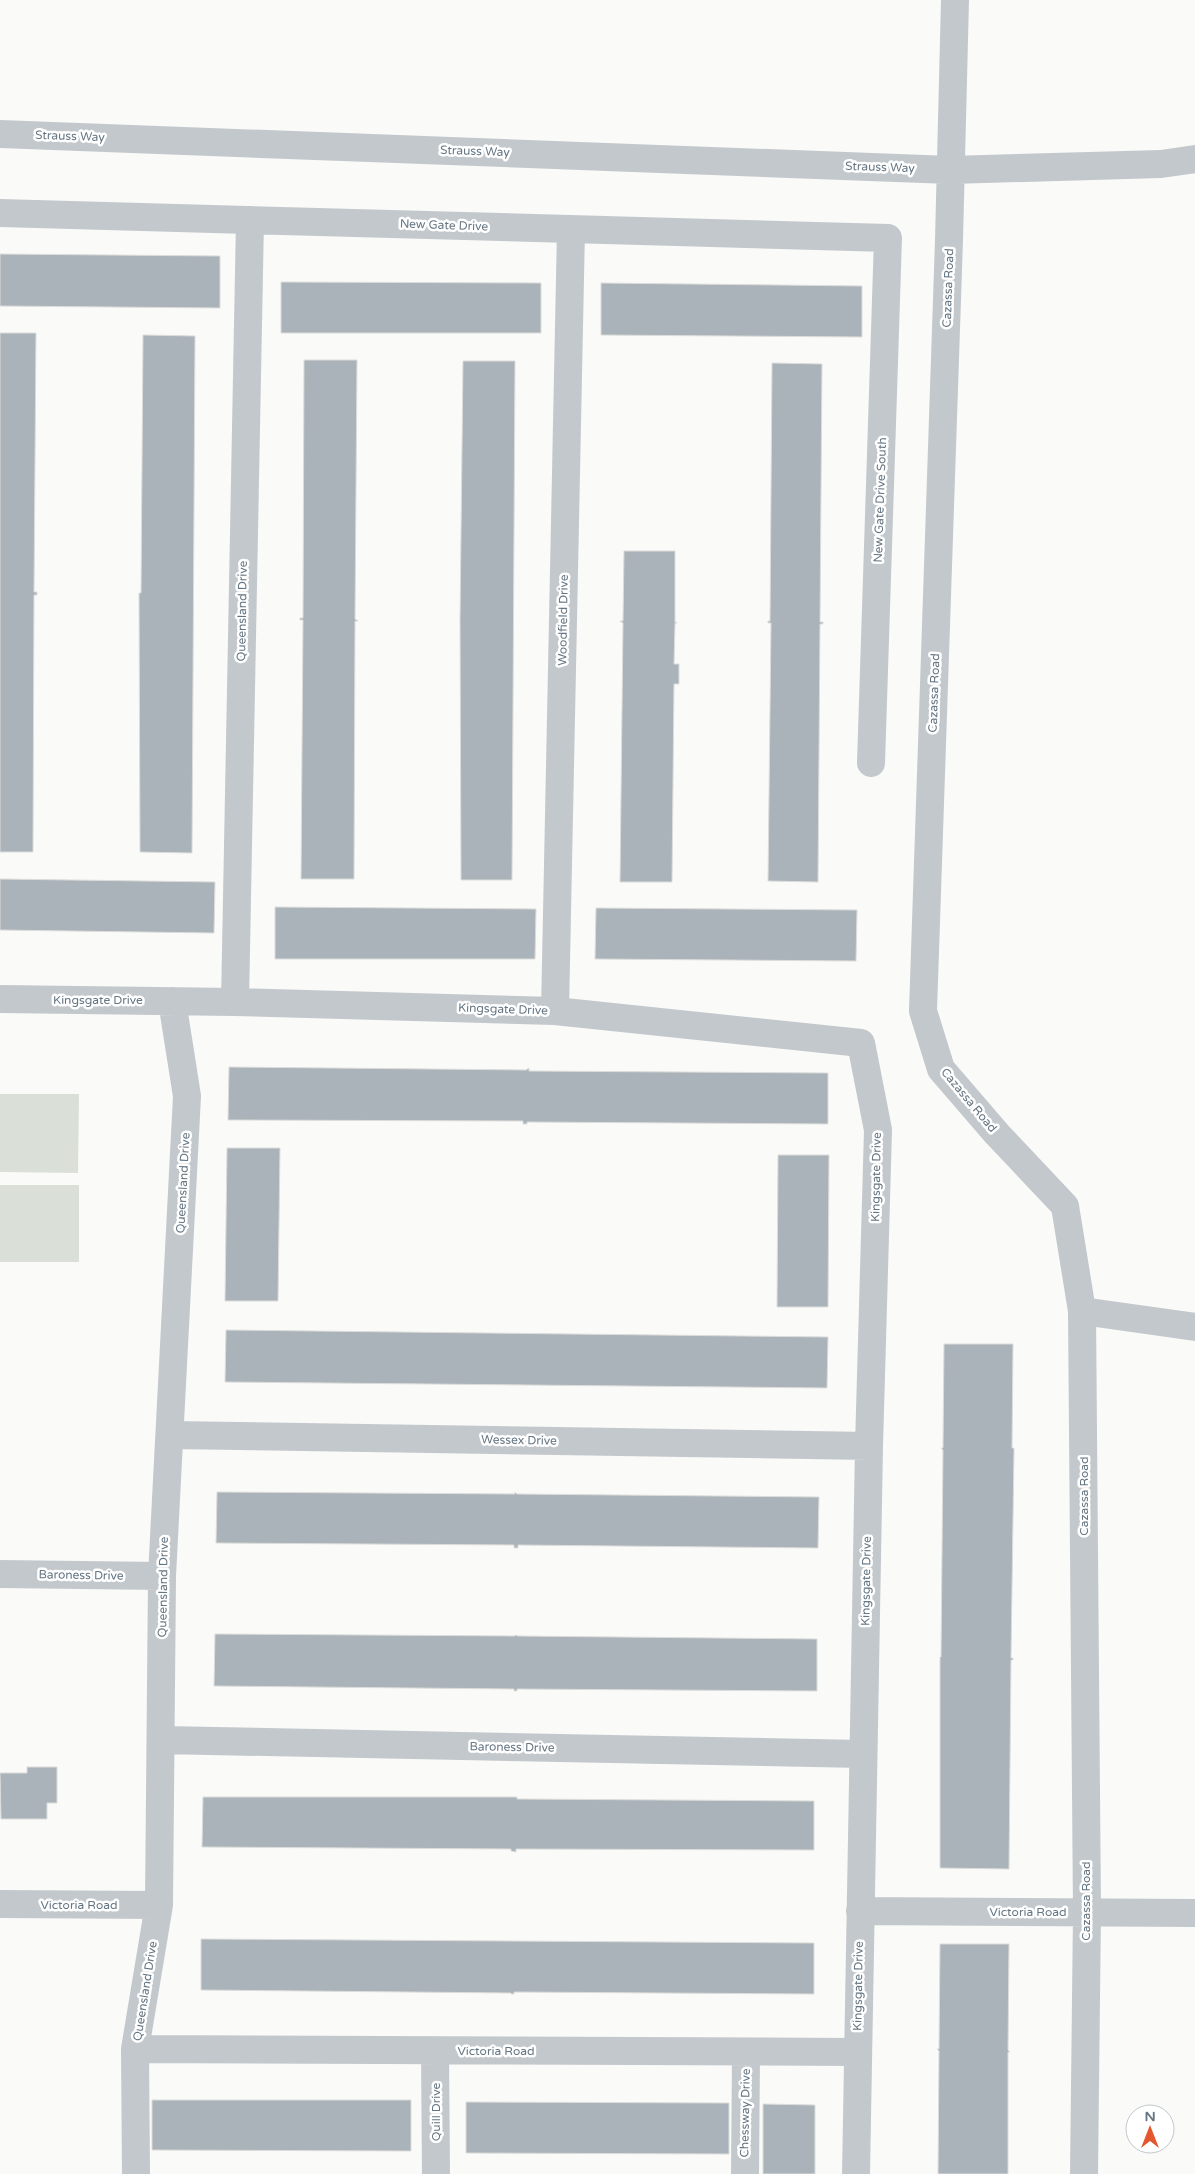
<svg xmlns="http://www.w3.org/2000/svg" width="1195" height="2174" viewBox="0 0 1195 2174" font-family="'Varela Round',sans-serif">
<rect width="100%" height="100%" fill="#fafaf8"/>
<path fill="#dadfd7" d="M 0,1094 L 79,1094 L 78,1173 L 0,1172 Z
M 0,1185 L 79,1185 L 79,1262 L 0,1262 Z"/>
<path fill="#aab3b9" stroke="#dcdcda" d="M 0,254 L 220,256 L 220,308 L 0,306 Z
M 281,282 L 541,283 L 541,333 L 281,333 Z
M 601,283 L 862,286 L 862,337 L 601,335 Z
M 0,333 L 36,333 L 34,592 L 37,592 L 37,595 L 34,595 L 33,852 L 0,852 Z
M 143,335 L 195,336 L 192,853 L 140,852 L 139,593 L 141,593 Z
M 304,360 L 357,360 L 355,619 L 358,621 L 355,621 L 354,879 L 301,879 L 303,620 L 300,620 L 300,618 L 303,618 Z
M 463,361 L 515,361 L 512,880 L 461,880 L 460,620 Z
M 772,363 L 822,364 L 820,622 L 823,622 L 823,624 L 820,624 L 818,882 L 768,881 L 771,623 L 768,623 L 768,621 L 770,621 Z
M 624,551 L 675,551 L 675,622 L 677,623 L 675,623 L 674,664 L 679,664 L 679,684 L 674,684 L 672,882 L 620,882 L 623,623 L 620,621 L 623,621 Z
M 0,879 L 215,882 L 214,933 L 0,930 Z
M 275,907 L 536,909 L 535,959 L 275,959 Z
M 596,908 L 857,910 L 856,961 L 595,959 Z
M 229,1067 L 526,1070 L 529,1068 L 529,1071 L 828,1073 L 828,1124 L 527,1122 L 527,1124 L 523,1124 L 523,1121 L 228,1120 Z
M 227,1148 L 280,1148 L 278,1301 L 225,1301 Z
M 778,1155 L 829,1155 L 828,1307 L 777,1307 Z
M 226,1330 L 828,1337 L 827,1388 L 225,1382 Z
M 944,1344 L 1013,1344 L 1012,1448 L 1014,1448 L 1014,1451 L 1011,1658 L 1013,1658 L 1013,1660 L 1011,1660 L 1009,1869 L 940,1868 L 940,1657 L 941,1657 L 943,1450 L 941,1448 L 943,1448 Z
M 217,1492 L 515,1494 L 515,1492 L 517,1494 L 819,1497 L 818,1548 L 518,1545 L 518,1548 L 514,1548 L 514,1545 L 216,1543 Z
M 215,1634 L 514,1636 L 517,1635 L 517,1636 L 817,1639 L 817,1691 L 517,1689 L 517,1691 L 514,1691 L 514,1689 L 214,1686 Z
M 27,1767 L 57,1767 L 57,1803 L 47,1803 L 47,1819 L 1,1819 L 0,1773 L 27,1773 Z
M 203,1797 L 517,1797 L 517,1799 L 814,1801 L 814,1850 L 516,1849 L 516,1852 L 511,1851 L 511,1849 L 202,1847 Z
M 201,1939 L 814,1943 L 814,1994 L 514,1992 L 514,1994 L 511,1994 L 511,1993 L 201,1990 Z
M 940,1944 L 1009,1944 L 1008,2050 L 1010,2052 L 1008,2052 L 1008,2174 L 938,2174 L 939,2051 L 937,2049 L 939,2049 Z
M 152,2100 L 411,2100 L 411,2151 L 152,2150 Z
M 466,2102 L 729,2103 L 729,2154 L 466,2153 Z
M 763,2104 L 815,2105 L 815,2174 L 763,2174 Z"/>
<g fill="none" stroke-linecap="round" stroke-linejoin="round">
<path stroke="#c3c8cc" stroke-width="28" d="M 955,0 L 949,240 L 923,1011 L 941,1069 L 997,1134 L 1065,1206 L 1082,1311 L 1087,1912 L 1084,2174
M 0,134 L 950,170 L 1161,164 L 1195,159
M 0,213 L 888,238 L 871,763
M 0,999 L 235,1002 L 555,1011 L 861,1043 L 878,1130 L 869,1446 L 856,2174
M 235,1002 L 250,220
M 555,1011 L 571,229
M 1082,1311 L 1195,1327
M 170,1435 L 869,1446
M 0,1574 L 162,1576
M 162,1740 L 863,1754
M 0,1904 L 159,1905
M 860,1911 L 1195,1913
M 135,2049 L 857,2052
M 435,2051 L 436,2174
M 136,2174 L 135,2049 L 159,1905 L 162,1576 L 187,1096 L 172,1001
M 745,2174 L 746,2053"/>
</g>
<g text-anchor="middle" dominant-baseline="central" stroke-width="5" stroke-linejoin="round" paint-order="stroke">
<g font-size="12" fill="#657683" stroke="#fff">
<text transform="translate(70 136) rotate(2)">Strauss Way</text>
<text transform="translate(475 151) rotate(2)">Strauss Way</text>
<text transform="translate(880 167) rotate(2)">Strauss Way</text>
<text transform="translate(444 225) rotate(2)">New Gate Drive</text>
<text transform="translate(948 288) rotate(-88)">Cazassa Road</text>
<text transform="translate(880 500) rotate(-88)">New Gate Drive South</text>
<text transform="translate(242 611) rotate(-89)">Queensland Drive</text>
<text transform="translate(563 620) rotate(-89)">Woodfield Drive</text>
<text transform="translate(934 693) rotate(-88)">Cazassa Road</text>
<text x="98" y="1000">Kingsgate Drive</text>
<text transform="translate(503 1009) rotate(2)">Kingsgate Drive</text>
<text transform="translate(969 1100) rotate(50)">Cazassa Road</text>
<text transform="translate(876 1177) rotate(-89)">Kingsgate Drive</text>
<text transform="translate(183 1183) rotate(-87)">Queensland Drive</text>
<text transform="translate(519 1440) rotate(1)">Wessex Drive</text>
<text transform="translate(1084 1496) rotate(-90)">Cazassa Road</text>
<text transform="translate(81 1575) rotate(1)">Baroness Drive</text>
<text transform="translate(866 1581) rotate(-89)">Kingsgate Drive</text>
<text transform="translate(163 1587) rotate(-89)">Queensland Drive</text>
<text transform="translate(512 1747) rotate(1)">Baroness Drive</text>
<text transform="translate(1086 1901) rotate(-90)">Cazassa Road</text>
<text x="79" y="1905">Victoria Road</text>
<text x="1028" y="1912">Victoria Road</text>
<text transform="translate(858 1986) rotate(-89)">Kingsgate Drive</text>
<text transform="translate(145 1991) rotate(-81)">Queensland Drive</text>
<text x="496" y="2051">Victoria Road</text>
<text transform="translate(436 2112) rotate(-90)">Quill Drive</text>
<text transform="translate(745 2113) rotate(-89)">Chessway Drive</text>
</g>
</g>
<g transform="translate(1150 2129)"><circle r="24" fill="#ffffff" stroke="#c1c8cd"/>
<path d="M0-4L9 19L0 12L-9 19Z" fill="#e4572e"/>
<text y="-8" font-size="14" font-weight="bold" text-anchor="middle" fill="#657683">N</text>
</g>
</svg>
